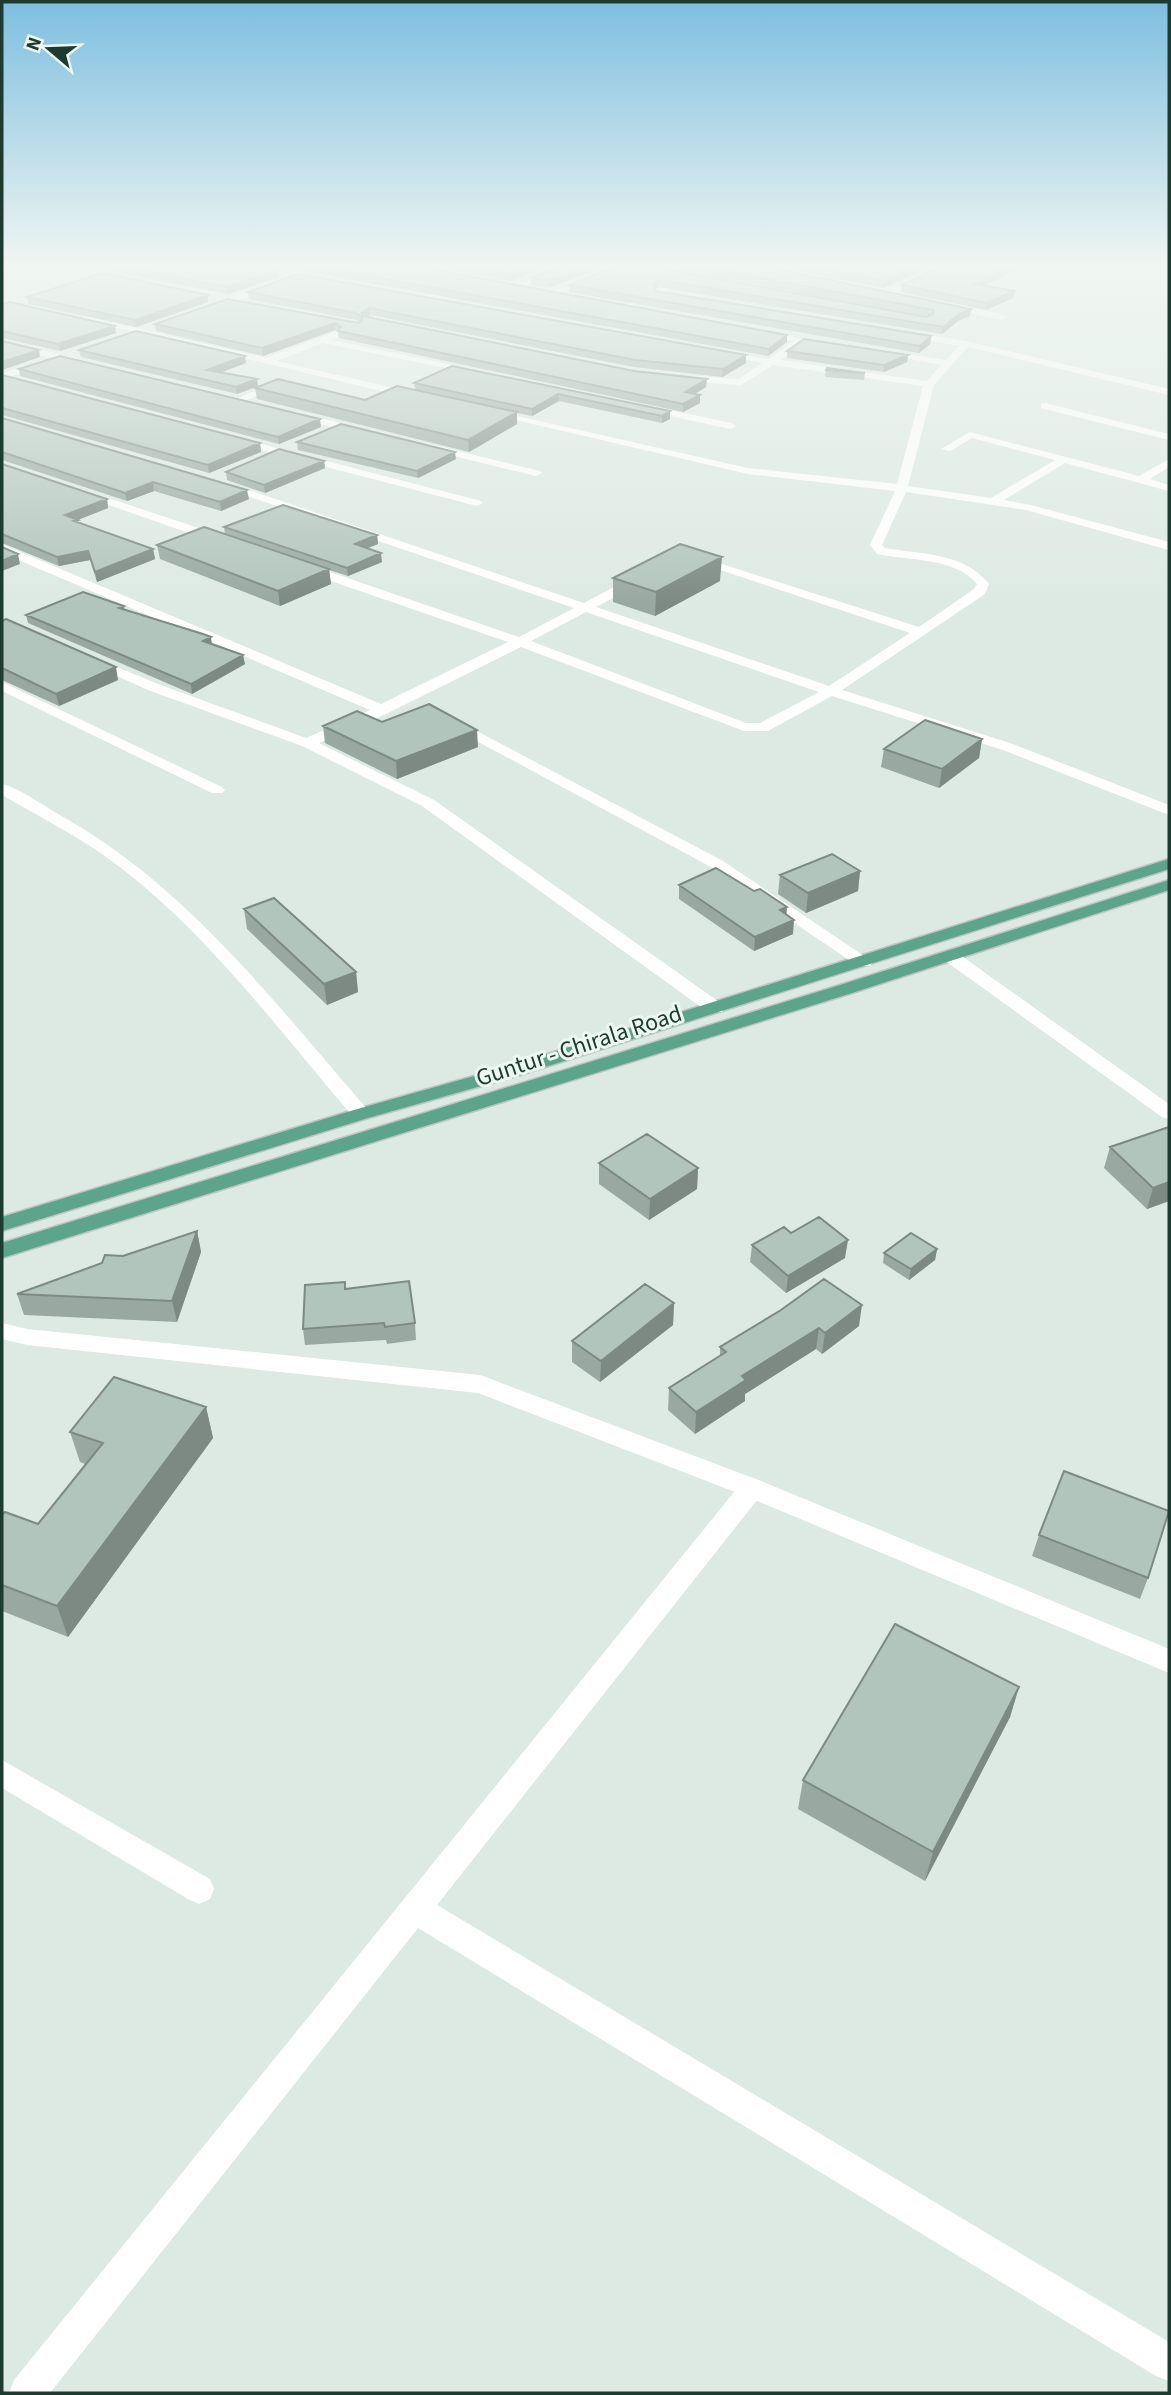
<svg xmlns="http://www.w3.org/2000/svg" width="1171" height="2395" viewBox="0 0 1171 2395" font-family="'Source Sans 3',sans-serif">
<rect width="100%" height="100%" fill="#ddeae3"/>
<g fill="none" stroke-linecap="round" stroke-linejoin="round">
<defs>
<path id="primary" d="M 1169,859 L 1169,869 L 520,1075 L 368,1118 L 2,1231 L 2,1217 L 354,1110 L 506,1067 Z
M 1169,880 L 1169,890 L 852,993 L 2,1258 L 2,1243 L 840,985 Z"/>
</defs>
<use href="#primary" stroke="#bbc4c1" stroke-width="3"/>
<path fill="#fff" fill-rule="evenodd" d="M 65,268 L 82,268 L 129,280 L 125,283 Z
M 253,268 L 272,268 L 325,280 L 321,283 Z
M 455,268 L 468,268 L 445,278 L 441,275 Z
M 556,268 L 568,268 L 513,290 L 506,288 Z
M 611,268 L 623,268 L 551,297 L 544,295 Z
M 706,268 L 718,268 L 623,310 L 616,308 Z
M 934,268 L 946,268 L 886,296 L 879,294 Z
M 275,281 L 278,286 L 209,310 L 202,308 Z
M 462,283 L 465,288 L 332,340 L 477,370 L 482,373 L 480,375 L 323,343 L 277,361 L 419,394 L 420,396 L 415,399 L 80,319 L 85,316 L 266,358 Z
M 944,302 L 1002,314 L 1007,317 L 1002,320 L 941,307 L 940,305 Z
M 760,329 L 806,340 L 780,360 L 927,381 L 941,365 L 874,352 L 879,349 L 946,360 L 959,346 L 902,336 L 900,334 L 905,331 L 966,341 L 1169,389 L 1169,395 L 968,347 L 934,385 L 908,486 L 991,498 L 1055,460 L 972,438 L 950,451 L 941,449 L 970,432 L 1139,476 L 1169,459 L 1169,467 L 1150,479 L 1169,485 L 1169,491 L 1065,463 L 1004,500 L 1031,505 L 1169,542 L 1169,550 L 1026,510 L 906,492 L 882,545 L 885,548 C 920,554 966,553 989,584 L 985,594 L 842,690 L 1013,744 L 1169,805 L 1169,815 L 1003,750 L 832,696 L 768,731 L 744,731 L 521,647 L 388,713 L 319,743 L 434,800 L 722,1004 L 724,1008 L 722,1012 L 708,1012 L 422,806 L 302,746 L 148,690 L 86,662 L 88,659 L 98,659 L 158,684 L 306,738 L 370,710 L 2,553 L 2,545 L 6,546 L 381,704 L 508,642 L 299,570 L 299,564 L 307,564 L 519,637 L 574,608 L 218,486 L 216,484 L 222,481 L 584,603 L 633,577 L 641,577 L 641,583 L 596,607 L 829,686 L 910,633 L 690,560 L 696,556 L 700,557 L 919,627 L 974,589 L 977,584 C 955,557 908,561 877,554 L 870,545 L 895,491 L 748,474 L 485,413 L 490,410 L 748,468 L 897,484 L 923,386 L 773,365 L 741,385 L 678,381 L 673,378 L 678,375 L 739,379 L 762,363 L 714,354 L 714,350 L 769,359 L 793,341 L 757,334 L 755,332 ZM 586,612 L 819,692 L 760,723 L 746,723 L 531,641 Z
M 2,340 L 88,361 L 90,363 L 85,366 L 2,346 Z
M 47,359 L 52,362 L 50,364 L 2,379 L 2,373 Z
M 279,381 L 288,383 L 240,403 L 231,401 Z
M 1045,403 L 1169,434 L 1169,440 L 1041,408 L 1041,404 Z
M 642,404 L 731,423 L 736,426 L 731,429 L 638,409 L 638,405 Z
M 293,411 L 367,430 L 368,432 L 363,435 L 289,416 L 288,414 Z
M 234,437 L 481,501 L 483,503 L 477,506 L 230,442 L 229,440 Z
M 429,444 L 540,471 L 542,473 L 536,476 L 425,449 L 425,445 Z
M 81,489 L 226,537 L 228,540 L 218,543 L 77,494 L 75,492 Z
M 2,682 L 222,787 L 225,790 L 222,793 L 212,793 L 2,691 Z
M 452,718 L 723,861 L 873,962 L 870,966 L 858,966 L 711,867 L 447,725 L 445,722 L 447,719 Z
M 2,784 C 21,789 41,804 58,814 C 186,885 273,1001 368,1110 L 371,1114 L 368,1118 L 354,1118 C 282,1034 213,940 125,871 C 87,841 44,819 2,795 Z
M 950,951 L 956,952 L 1169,1104 L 1169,1119 L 1162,1117 L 944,960 L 941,956 Z
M 752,1478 L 761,1481 L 764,1488 L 761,1495 L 437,1905 L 1169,2342 L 1169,2381 L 1156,2376 L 418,1928 L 50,2393 L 9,2393 L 14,2380 L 743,1481 Z
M 2,1760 L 210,1879 L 214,1889 L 210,1899 L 199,1904 L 188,1899 L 2,1788 Z"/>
<path fill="#fff" fill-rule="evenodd" d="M 2,1323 L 27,1329 L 480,1375 L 761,1481 L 1169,1649 L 1169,1673 L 743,1495 L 478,1393 L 27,1345 L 2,1339 Z"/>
<use href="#primary" fill="#5da48d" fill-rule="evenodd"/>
</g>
<path fill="#99a9a2" d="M 96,268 L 272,268 L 279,277 L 228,294 Z
M 288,268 L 425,268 L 787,335 L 787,342 L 768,356 Z
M 437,268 L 547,268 L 511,281 Z
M 557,268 L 548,288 L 531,285 L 531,278 Z
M 612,268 L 926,317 L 928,317 L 670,268 L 771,268 L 971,309 L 970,316 L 958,321 L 942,334 L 658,287 L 654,290 L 931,336 L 930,344 L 919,353 L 569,292 L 569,285 Z
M 782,268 L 927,268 L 883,288 Z
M 902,285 L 985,286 L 1014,291 L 1013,298 L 986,310 L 901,292 Z
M 248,292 L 746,355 L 746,363 L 722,377 L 634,367 L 370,315 L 367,317 L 706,387 L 694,394 L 700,395 L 700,403 L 683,412 L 339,338 L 338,332 L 335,330 L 263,356 L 156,331 L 155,324 L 228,299 L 358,323 L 360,322 L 357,320 L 249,299 Z
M 27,297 L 208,302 L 136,327 L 28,304 Z
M 2,304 L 116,333 L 60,351 L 2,338 Z
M 79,350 L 246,363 L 220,373 L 257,379 L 258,386 L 237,394 L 81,357 Z
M 787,351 L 908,355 L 907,362 L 884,372 L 787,358 Z
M 452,366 L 670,411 L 670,419 L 662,423 L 559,401 L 532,416 L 517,413 L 517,424 L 469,452 L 257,399 L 255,388 L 365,400 L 415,389 L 414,383 Z
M 19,369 L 321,427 L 279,444 L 20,376 Z
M 826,370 L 865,373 L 864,380 L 825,377 Z
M 2,375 L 260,443 L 261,452 L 209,473 L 2,415 Z
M 2,418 L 249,499 L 221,511 L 154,491 L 127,501 L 2,460 Z
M 297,442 L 456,459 L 418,478 L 298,450 Z
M 324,461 L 325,468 L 265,493 L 227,480 L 226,472 Z
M 2,464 L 107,499 L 108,508 L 78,520 L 79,523 L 153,549 L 155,559 L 97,582 L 90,560 L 59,566 L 2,543 Z
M 224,527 L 377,535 L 378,544 L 366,548 L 382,562 L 348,576 L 329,570 L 331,584 L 280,606 L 160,559 L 157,545 L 225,534 Z
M 613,578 L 720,581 L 655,616 L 613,602 Z
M 124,606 L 125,610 L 212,644 L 245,664 L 192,694 L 28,623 L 26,615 Z
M 2,621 L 118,680 L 59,706 L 2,680 Z
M 382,722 L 478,747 L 397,779 L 325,743 L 323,726 Z
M 982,739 L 979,758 L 939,788 L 881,767 L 884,749 Z
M 860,871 L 858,891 L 806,913 L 778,894 L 780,875 Z
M 679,885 L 787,915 L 793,934 L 754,951 L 679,899 Z
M 244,909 L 356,972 L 358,992 L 327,1005 L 247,929 Z
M 1169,1127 L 1169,1201 L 1147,1209 L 1104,1168 L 1110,1147 Z
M 599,1163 L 698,1168 L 697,1189 L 649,1220 L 599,1184 Z
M 197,1231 L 201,1252 L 177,1322 L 24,1315 L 17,1294 Z
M 791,1233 L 845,1258 L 786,1293 L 750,1262 L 752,1245 Z
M 937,1249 L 935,1260 L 909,1280 L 883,1263 L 884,1253 Z
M 346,1289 L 415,1323 L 416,1340 L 387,1344 L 386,1340 L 305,1345 L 303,1329 Z
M 674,1303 L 673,1325 L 600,1382 L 572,1362 L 572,1341 Z
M 781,1310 L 859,1326 L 822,1354 L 816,1349 L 745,1394 L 745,1401 L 695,1434 L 668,1410 L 669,1388 L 720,1356 L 720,1347 Z
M 206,1407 L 213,1438 L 68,1637 L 2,1611 L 2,1515 L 38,1524 L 85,1464 L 80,1462 L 70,1432 Z
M 1039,1535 L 1148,1578 L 1140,1599 L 1032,1556 Z
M 1019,1687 L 1010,1717 L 925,1881 L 798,1809 L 803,1780 Z"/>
<path fill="#7d8a84" d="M 528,268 L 547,268 L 511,281 L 511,274 Z
M 584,268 L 603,268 L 548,288 L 548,281 Z
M 913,268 L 927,268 L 883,288 L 883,281 Z
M 1006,268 L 1019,268 L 974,291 L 975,284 Z
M 279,270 L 279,277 L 228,294 L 227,287 Z
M 659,280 L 658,287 L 652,291 L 653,284 Z
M 1014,291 L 1013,298 L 986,310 L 987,303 Z
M 208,295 L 208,302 L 136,327 L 135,320 Z
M 369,308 L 370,315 L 362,320 L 361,313 Z
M 971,309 L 970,316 L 958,321 L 942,334 L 943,327 L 959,314 Z
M 335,323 L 335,330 L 263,356 L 262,348 Z
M 115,326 L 116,333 L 60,351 L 58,344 Z
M 787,335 L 787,342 L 768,356 L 769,349 Z
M 931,336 L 930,344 L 919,353 L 920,346 Z
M 39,350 L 40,357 L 2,370 L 2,362 Z
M 746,355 L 746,363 L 722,377 L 723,369 Z
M 908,355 L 907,362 L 884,372 L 884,365 Z
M 245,356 L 246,363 L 208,377 L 207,370 Z
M 257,379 L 258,386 L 237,394 L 236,387 Z
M 707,379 L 706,387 L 685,400 L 685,392 Z
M 558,394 L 559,401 L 532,416 L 532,409 Z
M 700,395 L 700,403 L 683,412 L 683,404 Z
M 670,411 L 670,419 L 662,423 L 662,416 Z
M 517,412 L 517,424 L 469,452 L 468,440 Z
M 320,419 L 321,427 L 279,444 L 278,437 Z
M 260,443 L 261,452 L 209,473 L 208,465 Z
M 455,452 L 456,459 L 418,478 L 417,471 Z
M 324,461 L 325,468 L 265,493 L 264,485 Z
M 153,482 L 154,491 L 127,501 L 125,493 Z
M 247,490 L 249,499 L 221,511 L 220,502 Z
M 107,499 L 108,508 L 67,524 L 65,515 Z
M 377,535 L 378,544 L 356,553 L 355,544 Z
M 153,549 L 155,559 L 97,582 L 95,572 Z
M 88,551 L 90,560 L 59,566 L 57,557 Z
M 381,553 L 382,562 L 348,576 L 347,568 Z
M 18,554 L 20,564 L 2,571 L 2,561 Z
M 722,557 L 720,581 L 655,616 L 656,592 Z
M 329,569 L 331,584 L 280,606 L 278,591 Z
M 211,637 L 212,645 L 203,641 Z
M 243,655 L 245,664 L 192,694 L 191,684 Z
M 116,667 L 118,680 L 59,706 L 56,694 Z
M 477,730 L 478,747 L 397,779 L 396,761 Z
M 982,739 L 979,758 L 939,788 L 942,769 Z
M 860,871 L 858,891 L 806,913 L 808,893 Z
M 787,907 L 786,921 L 780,910 Z
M 794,920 L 793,934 L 754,951 L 755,937 Z
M 356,972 L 358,992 L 327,1005 L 324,984 Z
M 698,1168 L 697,1189 L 649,1220 L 650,1199 Z
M 1169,1182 L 1169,1201 L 1147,1209 L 1153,1188 Z
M 197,1231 L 201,1252 L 177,1322 L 172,1301 Z
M 848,1240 L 845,1258 L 786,1293 L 788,1276 Z
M 937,1249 L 935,1260 L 909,1280 L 911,1269 Z
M 674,1303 L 673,1325 L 600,1382 L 601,1361 Z
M 862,1305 L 859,1326 L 822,1354 L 825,1333 Z
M 819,1328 L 816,1349 L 745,1394 L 745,1401 L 695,1434 L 696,1412 L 742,1376 Z
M 206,1407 L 213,1438 L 68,1637 L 57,1606 Z
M 1019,1687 L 1010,1717 L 925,1881 L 933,1852 Z"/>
<path fill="#b2c5bc" stroke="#7d8a84" stroke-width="2" d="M 129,268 L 272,268 L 279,270 L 227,287 Z
M 325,268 L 425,268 L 787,335 L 769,349 Z
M 476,268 L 528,268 L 511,274 Z
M 557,268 L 584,268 L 548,281 L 531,278 Z
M 612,268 L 659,268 L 926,317 L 933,314 L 934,310 L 707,268 L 771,268 L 971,309 L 959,314 L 943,327 L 659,280 L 653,284 L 655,291 L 931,336 L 920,346 L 569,285 Z
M 817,268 L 913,268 L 883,281 Z
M 938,268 L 1006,268 L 975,284 L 1014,291 L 987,303 L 902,285 Z
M 102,273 L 208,295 L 135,320 L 27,297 Z
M 298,274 L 746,355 L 723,369 L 635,360 L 369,308 L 361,313 L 363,316 L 634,371 L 707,379 L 685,392 L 700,395 L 683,404 L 338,331 L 341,327 L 335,323 L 262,348 L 155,324 L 228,299 L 358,323 L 362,321 L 362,317 L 356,313 L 248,292 Z
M 9,302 L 115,326 L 58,344 L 2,331 L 2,304 Z
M 136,331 L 245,356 L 207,370 L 257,379 L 236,387 L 79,350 Z
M 804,339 L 908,355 L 884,365 L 787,351 Z
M 2,341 L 39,350 L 2,362 Z
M 60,356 L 320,419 L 278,437 L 19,369 Z
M 452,366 L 670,411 L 662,416 L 558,394 L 532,409 L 414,383 Z
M 827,368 L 865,373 L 826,370 Z
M 2,375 L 260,443 L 208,465 L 2,408 Z
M 278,379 L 365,400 L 397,386 L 517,412 L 468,440 L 255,388 Z
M 2,418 L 247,490 L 220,502 L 153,482 L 125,493 L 2,452 Z
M 341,424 L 455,452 L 417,471 L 297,442 Z
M 279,449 L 324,461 L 264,485 L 226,472 Z
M 2,464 L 107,499 L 65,515 L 78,520 L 74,521 L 153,549 L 95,572 L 88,551 L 57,557 L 2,534 Z
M 283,505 L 377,535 L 355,544 L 381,553 L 347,568 L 224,527 Z
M 204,527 L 329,569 L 278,591 L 157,545 Z
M 680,544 L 722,557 L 656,592 L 613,578 Z
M 2,547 L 18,554 L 2,561 Z
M 83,592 L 124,606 L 119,608 L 203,634 L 211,637 L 203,641 L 243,655 L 191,684 L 26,615 Z
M 6,619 L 116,667 L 56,694 L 2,668 L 2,621 Z
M 429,704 L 477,730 L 396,761 L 323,726 L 357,711 L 382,722 Z
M 925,720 L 982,739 L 942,769 L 884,749 Z
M 832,854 L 860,871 L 808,893 L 780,875 Z
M 716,868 L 754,891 L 760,889 L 787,907 L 780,910 L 794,920 L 755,937 L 679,885 Z
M 274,898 L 356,972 L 324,984 L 244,909 Z
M 1169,1127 L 1169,1182 L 1153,1188 L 1110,1147 Z
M 647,1134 L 698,1168 L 650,1199 L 599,1163 Z
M 819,1217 L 848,1240 L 788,1276 L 752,1245 L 784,1227 L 791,1233 Z
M 197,1231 L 172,1301 L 17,1294 L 102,1263 L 105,1255 L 123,1256 Z
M 911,1233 L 937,1249 L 911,1269 L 884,1253 Z
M 824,1279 L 862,1305 L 825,1333 L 819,1328 L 742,1376 L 746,1380 L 696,1412 L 669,1388 L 726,1352 L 720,1347 L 781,1310 Z
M 409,1281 L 415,1323 L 385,1327 L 384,1323 L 303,1329 L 305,1285 L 345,1282 L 345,1289 Z
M 645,1284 L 674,1303 L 601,1361 L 572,1341 Z
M 114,1377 L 206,1407 L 57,1606 L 2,1585 L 2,1515 L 5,1512 L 38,1524 L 103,1443 L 70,1432 Z
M 1064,1471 L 1169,1511 L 1148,1578 L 1039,1535 Z
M 895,1624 L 1019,1687 L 933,1852 L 803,1780 Z"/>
<linearGradient id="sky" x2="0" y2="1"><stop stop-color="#7ebee0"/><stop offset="0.44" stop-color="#f0f6f2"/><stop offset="1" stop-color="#f0f6f2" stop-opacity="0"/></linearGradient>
<rect width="1171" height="604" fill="url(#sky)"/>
<g text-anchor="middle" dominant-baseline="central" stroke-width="6" stroke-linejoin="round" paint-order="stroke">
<g font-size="24" fill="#1d3b31" stroke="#edf7f1">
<text transform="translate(579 1046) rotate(-18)">Guntur - Chirala Road</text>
</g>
</g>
<rect width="1171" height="2395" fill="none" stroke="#1d3b31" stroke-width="7"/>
<g transform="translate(49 49) rotate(289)" stroke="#edf7f1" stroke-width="5" paint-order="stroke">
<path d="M0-5L12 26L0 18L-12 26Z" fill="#1d3b31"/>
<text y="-10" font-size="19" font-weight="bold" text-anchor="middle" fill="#1d3b31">N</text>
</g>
</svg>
